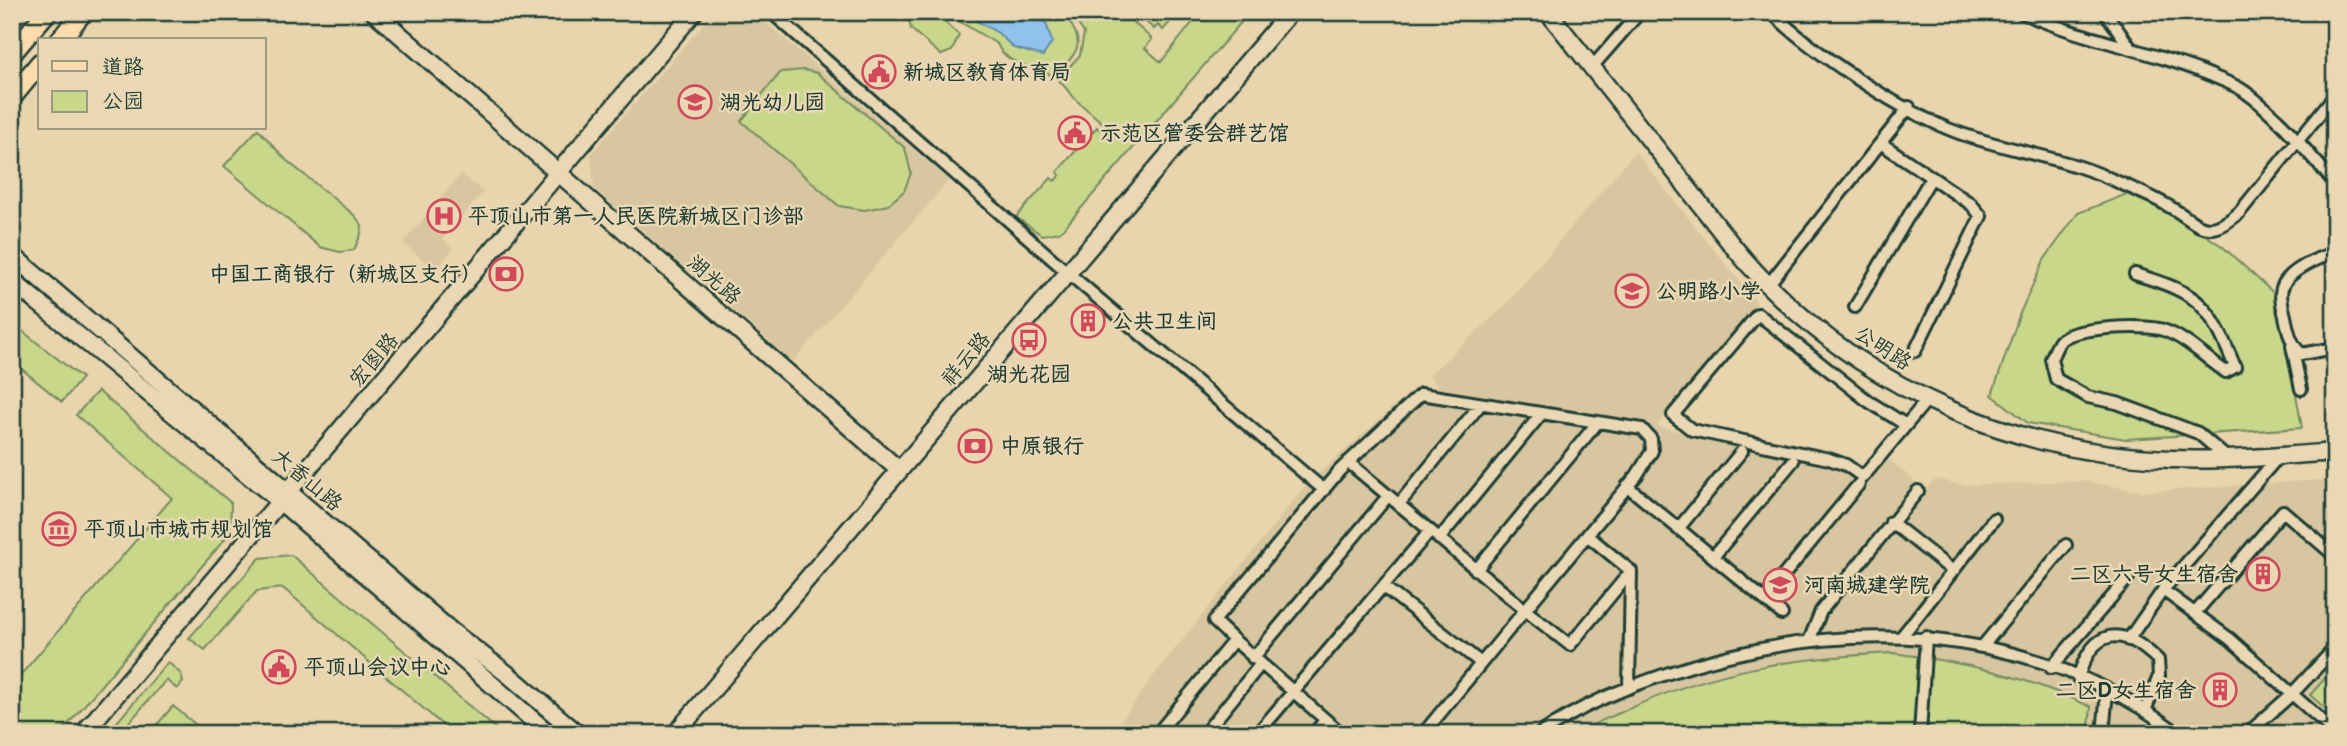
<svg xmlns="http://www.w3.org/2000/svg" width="2347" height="746" viewBox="0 0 2347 746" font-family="'Balsamiq Sans','LXGW WenKai TC',sans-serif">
<rect width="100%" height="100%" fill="#e8d4ad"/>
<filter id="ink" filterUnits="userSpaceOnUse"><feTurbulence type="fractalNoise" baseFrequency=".0143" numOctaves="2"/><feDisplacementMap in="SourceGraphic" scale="14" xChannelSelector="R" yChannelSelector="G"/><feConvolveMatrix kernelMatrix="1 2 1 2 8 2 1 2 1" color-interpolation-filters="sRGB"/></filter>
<g filter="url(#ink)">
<path fill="#d7c69f" d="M 714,12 L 753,12 L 949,180 L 793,362 L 594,188 L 591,154 Z
M 1635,152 L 1757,303 L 1657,426 L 1709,440 L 1827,461 L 1865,484 L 1887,458 L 1925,490 L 1935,479 L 1963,485 L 2085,481 L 2144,492 L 2335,479 L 2335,734 L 1112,734 L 1152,678 L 1307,484 L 1415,388 L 1439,388 L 1429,375 L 1505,306 Z
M 461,174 L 483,192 L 443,239 L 453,249 L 435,270 L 403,243 Z"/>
<path fill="#c9d78b" stroke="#748a60" stroke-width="2" d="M 911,12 L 933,12 L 959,35 L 952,51 L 941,55 L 911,29 L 908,16 Z
M 944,12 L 1063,12 C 1086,45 1081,48 1055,76 L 1049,74 C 1030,67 1006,64 997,44 Z
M 1070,12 L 1122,12 L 1152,39 L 1145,48 L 1161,62 L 1201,12 L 1250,12 L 1065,227 L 1059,232 L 1042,235 L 1016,217 L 1051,178 L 1055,181 L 1060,175 L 1057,172 L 1097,127 L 1100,130 L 1105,125 L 1076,100 L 1058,79 L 1080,55 L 1084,33 Z
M 1135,12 L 1179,12 L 1163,30 L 1158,25 L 1154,29 Z
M 804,70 L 817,73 L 905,148 L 911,173 L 904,191 L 888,205 L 865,210 L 839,206 L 741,121 L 753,107 L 759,112 L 760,97 L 781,72 Z
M 258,129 L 286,160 L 354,215 L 362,225 L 361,234 L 354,250 L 340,252 L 320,247 L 224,166 Z
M 2127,194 L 2178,216 L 2223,247 L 2279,298 L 2302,428 L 2126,439 L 2028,423 L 1992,395 L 2020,313 L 2044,260 L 2078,213 Z
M 12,323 L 82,378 L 62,402 L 12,361 Z
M 98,391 L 231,503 L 230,533 L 60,734 L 12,734 L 12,685 L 172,498 L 76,415 Z
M 291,555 L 494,727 L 501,734 L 453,734 L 283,588 L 257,591 L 205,650 L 189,638 L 260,558 Z
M 1893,653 C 1963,662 2027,676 2091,707 L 2088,734 L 1577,734 C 1591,723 1610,718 1626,710 C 1718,668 1793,658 1893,653 Z
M 168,662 L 181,674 L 183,682 L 177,689 L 166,680 L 119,734 L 107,734 Z
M 2335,667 L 2335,717 L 2310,695 Z
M 173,706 L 207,734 L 149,734 Z"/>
<path fill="#91c1ed" stroke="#638ca3" stroke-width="2" d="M 961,12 L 1029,12 L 1046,23 L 1052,42 L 1043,56 L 1014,48 L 998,33 Z"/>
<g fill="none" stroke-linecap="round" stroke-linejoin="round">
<defs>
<path id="street" d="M 771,12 L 1067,272 L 1324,490
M 1771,12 C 1813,53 1903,113 1959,133 C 2009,151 2062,157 2111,179 C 2138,191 2164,201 2187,218 C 2194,223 2202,229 2211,228 C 2221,228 2231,219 2239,213 L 2335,95
M 2021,12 C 2082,40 2148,49 2210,75 C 2221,80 2234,84 2244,91 C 2279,116 2306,151 2335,183
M 2105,12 L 2130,47
M 1592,67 L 1640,12
M 1882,144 L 1971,204 L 1981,216 L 1915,351
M 2335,253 C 2319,257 2287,271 2282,288 C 2279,299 2284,310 2286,321 C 2289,334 2291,344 2301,354 L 2335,348
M 2135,274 C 2201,294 2209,304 2235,367 L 2226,372 C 2205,358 2187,338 2163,330 C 2147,324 2073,327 2061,340 C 2057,344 2054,353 2051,359 L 2056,379 L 2088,397 L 2117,403 L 2198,433 L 2226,457
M 1768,285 L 1909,107
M 1855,307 L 1931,178
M 2292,346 L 2301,389
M 1906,425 L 1868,401 L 1758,314 L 1673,415 L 1692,430 L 1829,459 L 1846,465 L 1863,477 L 1927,400
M 1348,462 L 1525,610 L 1423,734
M 1627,486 L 1782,614
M 1399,504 L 1480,405
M 1891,522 L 1953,571
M 1678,529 L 1742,451
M 1587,535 L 1631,571
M 1439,539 L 1542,413
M 1713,557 L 1793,461
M 1476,570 L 1598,422
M 1384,587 L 1481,663
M 2163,590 L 2230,639 L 2292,694 L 2335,648
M 1764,599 L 1859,484
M 2195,613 L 2283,511 L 2335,556
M 1902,636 L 1994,519
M 1234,640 L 1214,621 L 1340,470 L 1421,394 L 1642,429 L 1651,439 L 1652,451 L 1637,475 L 1525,610 L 1570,645 L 1631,571 L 1629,688
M 2128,640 L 2163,590 L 2279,456
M 1809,641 L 1821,611 L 1918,491
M 1982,647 L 2066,545
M 1253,658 L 1388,496
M 2051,668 L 2128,578
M 2078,678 C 2093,628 2121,624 2158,660 L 2159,676 L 2145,711
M 1157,734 L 1234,640 L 1342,734
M 1204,734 L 1260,665
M 1257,734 L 1430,531
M 1314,734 L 1325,720
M 1540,734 C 1579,706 1625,688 1669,673 C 1842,616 2029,621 2179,734
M 1920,734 L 1926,637
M 2103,734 L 2107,691
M 2247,734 L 2292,694 L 2335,732"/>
<path id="secondary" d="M 374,12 L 899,470
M 1548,12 C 1592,67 1636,123 1680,178 C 1708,214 1735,252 1767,284 C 1874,393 2019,454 2171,459 C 2225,461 2281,456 2335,452
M 12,255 L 451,631 L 510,676 L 578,734
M 12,281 L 281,502 L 549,734
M 83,734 L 694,12
M 675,734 L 1290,12"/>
<path id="primary" d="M 60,40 L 83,12
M 12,53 L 47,12
M 12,97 L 40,63"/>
</defs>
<use href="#street" stroke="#1f3d34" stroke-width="16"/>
<use href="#secondary" stroke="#1f3d34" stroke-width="21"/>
<use href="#primary" stroke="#1f3d34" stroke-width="23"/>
<use href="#street" stroke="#ead8b5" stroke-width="10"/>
<use href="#secondary" stroke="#ead8b5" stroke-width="16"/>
<use href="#primary" stroke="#fcdcac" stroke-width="18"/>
</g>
</g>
<defs>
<symbol id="civic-ring" viewBox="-11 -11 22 22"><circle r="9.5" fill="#ead8b5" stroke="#d1495b" stroke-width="1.5"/><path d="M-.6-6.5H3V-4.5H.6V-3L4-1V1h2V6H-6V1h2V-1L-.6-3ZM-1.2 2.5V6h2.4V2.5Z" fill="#d1495b"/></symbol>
<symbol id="school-ring" viewBox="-11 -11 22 22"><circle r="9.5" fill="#ead8b5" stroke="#d1495b" stroke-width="1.5"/><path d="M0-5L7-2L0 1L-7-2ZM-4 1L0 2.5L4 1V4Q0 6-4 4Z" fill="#d1495b"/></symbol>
<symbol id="hospital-ring" viewBox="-11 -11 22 22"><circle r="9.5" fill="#ead8b5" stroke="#d1495b" stroke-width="1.5"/><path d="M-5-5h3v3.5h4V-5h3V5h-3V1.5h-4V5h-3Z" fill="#d1495b"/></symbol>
<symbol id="bank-ring" viewBox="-11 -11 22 22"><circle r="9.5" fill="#ead8b5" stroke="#d1495b" stroke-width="1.5"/><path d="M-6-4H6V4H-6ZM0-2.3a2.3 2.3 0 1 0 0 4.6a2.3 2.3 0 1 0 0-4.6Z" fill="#d1495b"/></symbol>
<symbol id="building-ring" viewBox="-11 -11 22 22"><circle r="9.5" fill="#ead8b5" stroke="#d1495b" stroke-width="1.5"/><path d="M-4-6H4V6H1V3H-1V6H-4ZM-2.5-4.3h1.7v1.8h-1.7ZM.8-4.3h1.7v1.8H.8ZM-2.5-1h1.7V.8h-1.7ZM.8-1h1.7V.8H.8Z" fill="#d1495b"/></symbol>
<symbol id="bus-ring" viewBox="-11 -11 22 22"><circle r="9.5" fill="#ead8b5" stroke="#d1495b" stroke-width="1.5"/><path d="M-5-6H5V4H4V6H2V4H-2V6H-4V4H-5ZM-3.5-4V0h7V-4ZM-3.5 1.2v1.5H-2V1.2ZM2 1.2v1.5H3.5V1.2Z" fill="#d1495b"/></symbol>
<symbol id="museum-ring" viewBox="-11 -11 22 22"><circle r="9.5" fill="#ead8b5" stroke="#d1495b" stroke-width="1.5"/><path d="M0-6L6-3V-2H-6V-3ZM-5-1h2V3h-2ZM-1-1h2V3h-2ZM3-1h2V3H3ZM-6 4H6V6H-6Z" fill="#d1495b"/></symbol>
<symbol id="university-ring" viewBox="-11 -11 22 22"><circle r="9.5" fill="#ead8b5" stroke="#d1495b" stroke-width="1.5"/><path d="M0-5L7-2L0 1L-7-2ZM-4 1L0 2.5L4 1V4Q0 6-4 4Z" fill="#d1495b"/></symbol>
</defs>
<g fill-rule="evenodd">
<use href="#civic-ring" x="860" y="53" width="38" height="38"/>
<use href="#school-ring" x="676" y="83" width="38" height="38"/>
<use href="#civic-ring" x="1056" y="114" width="38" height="38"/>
<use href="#hospital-ring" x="425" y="197" width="38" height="38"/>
<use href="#bank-ring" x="487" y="255" width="38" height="38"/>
<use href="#school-ring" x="1613" y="272" width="38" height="38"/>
<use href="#building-ring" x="1069" y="302" width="38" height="38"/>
<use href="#bus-ring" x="1010" y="321" width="38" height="38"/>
<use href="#bank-ring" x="956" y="427" width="38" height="38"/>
<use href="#museum-ring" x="40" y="510" width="38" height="38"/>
<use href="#building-ring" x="2244" y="555" width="38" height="38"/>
<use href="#university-ring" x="1761" y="566" width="38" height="38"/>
<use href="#civic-ring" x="260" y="648" width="38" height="38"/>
<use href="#building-ring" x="2201" y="671" width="38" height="38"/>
</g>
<g text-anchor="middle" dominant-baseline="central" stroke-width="5" stroke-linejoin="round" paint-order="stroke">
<g font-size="21" font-weight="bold" fill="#1f3d34" stroke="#ead8b5" text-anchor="start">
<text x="903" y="72">新城区教育体育局</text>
<text x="720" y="102">湖光幼儿园</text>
<text x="1100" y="133">示范区管委会群艺馆</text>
<text x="468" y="216">平顶山市第一人民医院新城区门诊部</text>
<text x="482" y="274" text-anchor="end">中国工商银行（新城区支行）</text>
<text x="1656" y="291">公明路小学</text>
<text x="1112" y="321">公共卫生间</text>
<text x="1029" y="374" text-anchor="middle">湖光花园</text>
<text x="1000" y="446">中原银行</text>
<text x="84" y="529">平顶山市城市规划馆</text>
<text x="2238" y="574" text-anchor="end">二区六号女生宿舍</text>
<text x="1804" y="585">河南城建学院</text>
<text x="304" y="667">平顶山会议中心</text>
<text x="2196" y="690" text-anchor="end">二区D女生宿舍</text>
</g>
<g font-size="21" fill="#1f3d34" stroke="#ead8b5">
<text transform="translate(714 280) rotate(41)">湖光路</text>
<text transform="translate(1883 348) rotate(33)">公明路</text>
<text transform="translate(966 359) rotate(-50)">祥云路</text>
<text transform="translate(374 360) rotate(-50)">宏图路</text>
<text transform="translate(307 480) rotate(40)">大香山路</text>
</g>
</g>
<rect width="2347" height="746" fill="none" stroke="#ead8b5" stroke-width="42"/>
<rect x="21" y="21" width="2305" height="704" fill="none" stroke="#1f3d34" stroke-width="2.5" filter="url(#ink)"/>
<rect x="38" y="38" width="228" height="91" fill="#ead8b5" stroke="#999a81" stroke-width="2"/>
<rect x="52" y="61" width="35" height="10" fill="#fcdcac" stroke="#999a81" stroke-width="2"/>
<text x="102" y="74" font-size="21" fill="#1f3d34">道路</text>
<rect x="52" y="91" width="35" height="21" fill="#c9d78b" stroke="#999a81" stroke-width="2"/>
<text x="102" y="108" font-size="21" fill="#1f3d34">公园</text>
</svg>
